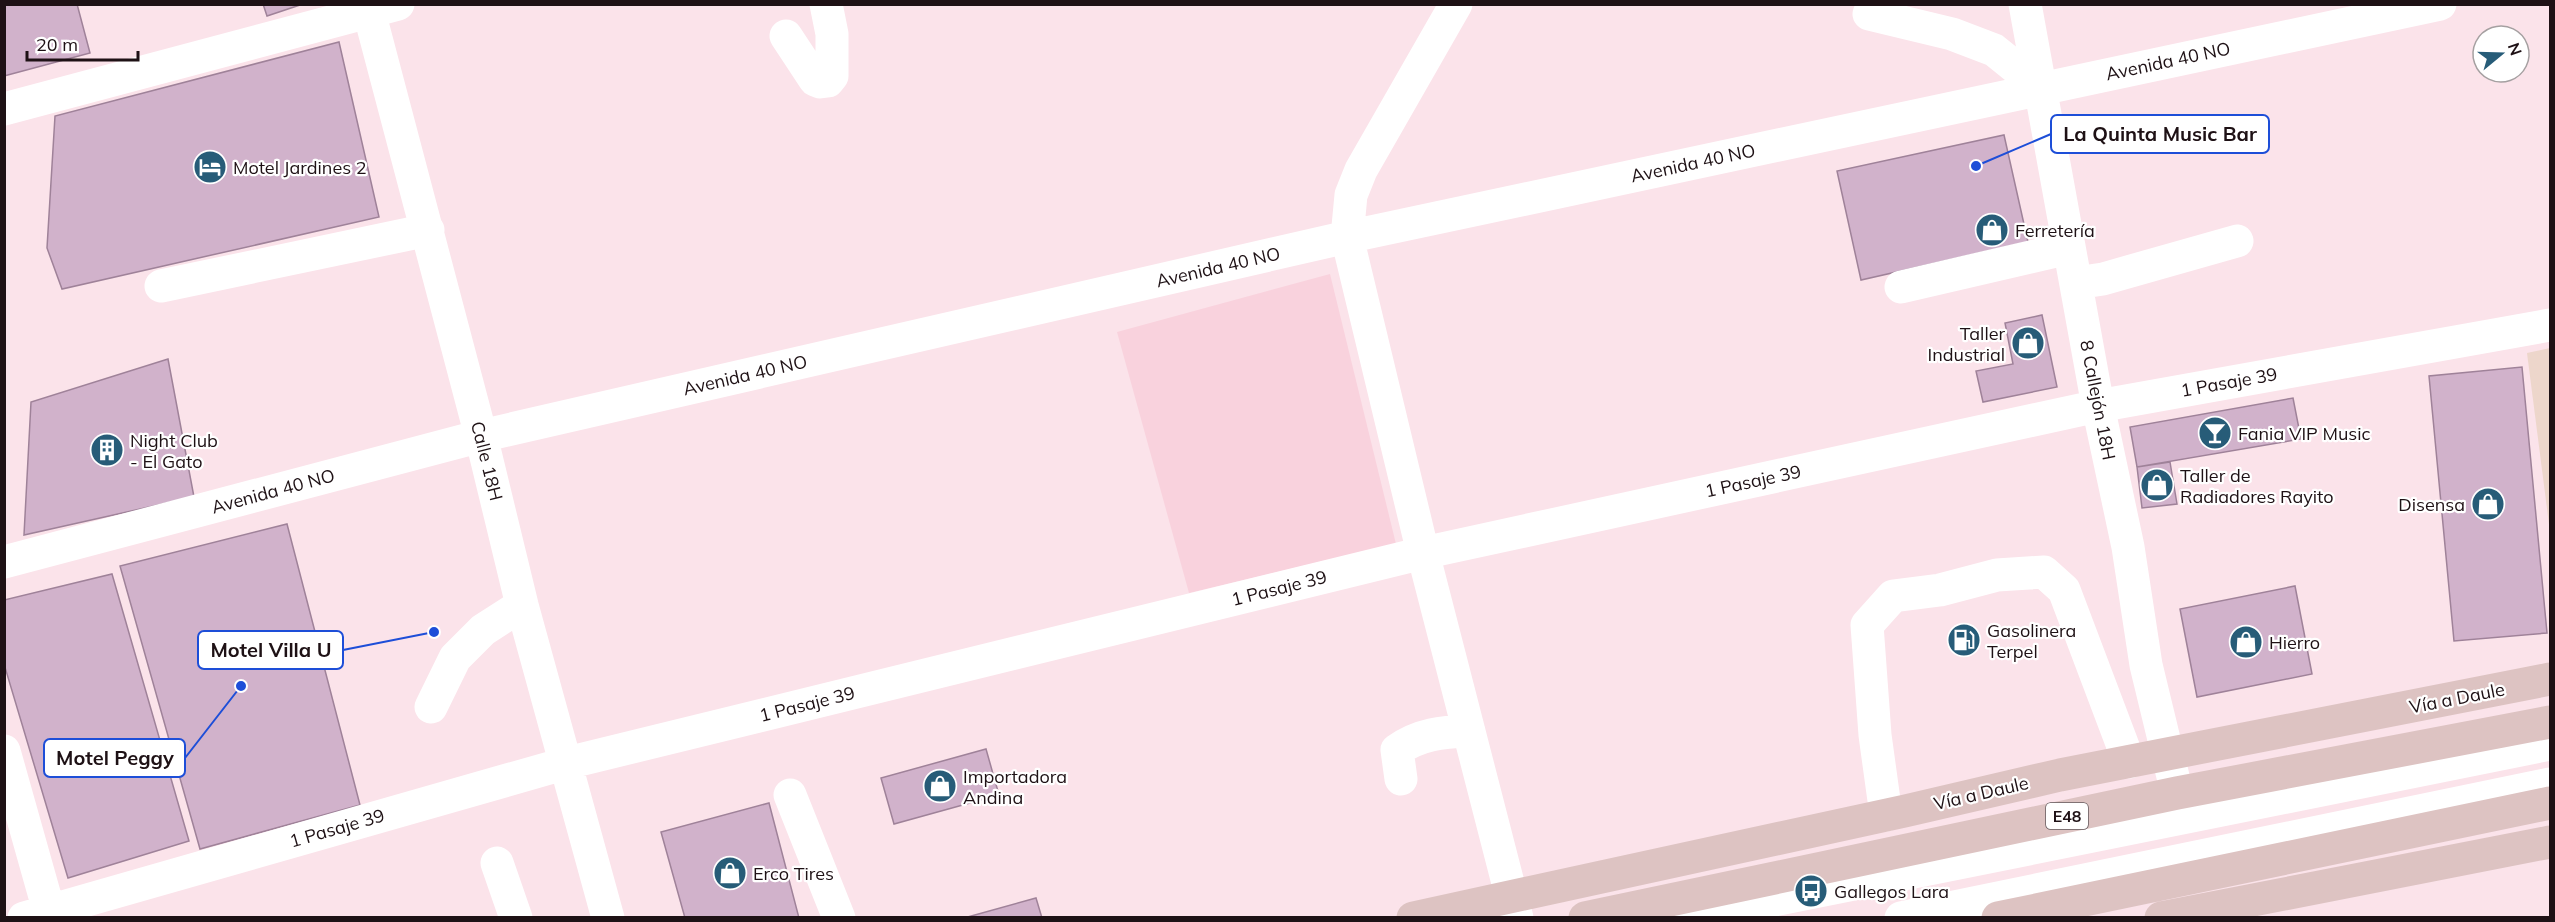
<svg xmlns="http://www.w3.org/2000/svg" width="2555" height="922" viewBox="0 0 2555 922" font-family="Mulish,sans-serif">
<rect width="100%" height="100%" fill="#fbe3ea"/>
<path fill="#f9d2dd" d="M 1330,274 L 1396,544 L 1189,593 L 1117,332 Z"/>
<path fill="#edd6cb" d="M 2550,348 L 2550,532 L 2527,353 Z"/>
<path fill="#d1b2cb" stroke="#9f8299" stroke-width="1.5" d="M 4,4 L 77,4 L 90,53 L 4,76 Z
M 263,4 L 303,4 L 267,16 Z
M 339,42 L 379,217 L 62,289 L 47,248 L 55,116 Z
M 2004,135 L 2028,242 L 1861,280 L 1837,171 Z
M 2042,315 L 2057,387 L 1983,402 L 1976,371 L 2013,364 L 2005,323 Z
M 168,359 L 194,497 L 24,535 L 31,402 Z
M 2522,367 L 2547,633 L 2454,641 L 2429,376 Z
M 2293,398 L 2301,439 L 2137,467 L 2130,427 Z
M 2170,462 L 2177,504 L 2142,508 L 2137,467 Z
M 287,524 L 360,805 L 200,849 L 120,566 Z
M 112,574 L 189,841 L 68,878 L 4,664 L 4,600 Z
M 2295,586 L 2312,674 L 2197,697 L 2180,609 Z
M 986,749 L 999,795 L 894,824 L 881,778 Z
M 769,803 L 799,918 L 685,918 L 661,832 Z
M 1036,898 L 1042,918 L 964,918 Z"/>
<g fill="none" stroke-linecap="round" stroke-linejoin="round">
<path stroke="#fff" stroke-width="33" d="M 367,4 L 481,436 L 522,605 L 608,918
M 1456,4 L 1361,170 L 1351,195 L 1347,237 L 1423,553 L 1517,918
M 2025,4 L 2098,406 L 2128,547 L 2146,665 L 2177,793
M 1869,14 L 1952,34 L 1994,50 L 2041,88
M 786,36 L 815,80 L 820,82 L 828,81 L 832,76 L 832,34 L 826,4
M 4,109 L 398,4
M 2076,283 L 2103,279 L 2237,241
M 161,286 L 428,230
M 1901,287 L 2069,248
M 4,562 L 481,436 L 1347,237 L 2440,4
M 431,707 L 455,658 L 483,630 L 522,605
M 4,751 L 51,918
M 1401,779 L 1397,750 C 1420,734 1442,732 1469,731
M 790,795 L 839,918
M 1886,815 L 1875,735 L 1867,625 L 1893,596 L 1940,590 L 1997,575 L 2044,572 L 2064,590 L 2129,762
M 497,863 L 516,918
M 24,918 L 567,763 L 1423,553 L 2098,406 L 2550,325
M 1685,918 L 2550,744
M 1901,918 L 2550,784"/>
<path stroke="#ddc3c2" stroke-width="33" d="M 1413,918 L 1905,811 L 2060,775 L 2550,679
M 1585,918 L 2177,793 L 2550,722
M 1998,918 L 2550,803
M 2161,918 L 2550,842"/>
</g>
<defs>
<symbol id="hotel-disc" viewBox="-11 -11 22 22"><circle r="9.5" fill="#275c78" stroke="#fff"/><path d="M-6-4.5h1.5V1H6V5H4.5V3h-9V5H-6ZM-4 0a1.8 1.8 0 1 1 3.6 0ZM.5 0V-2.5h3Q6-2.5 6 0Z" fill="#fff"/></symbol>
<symbol id="shop-disc" viewBox="-11 -11 22 22"><circle r="9.5" fill="#275c78" stroke="#fff"/><path d="M-5-2.5h2.3a2.7 3.5 0 0 1 5.4 0H5L5.5 6h-11ZM-1.5-2.5h3a1.5 2.3 0 0 0-3 0Z" fill="#fff"/></symbol>
<symbol id="bar-disc" viewBox="-11 -11 22 22"><circle r="9.5" fill="#275c78" stroke="#fff"/><path d="M-6-5H6L.8 .8V4.5H3.5V6h-7V4.5H-.8V.8Z" fill="#fff"/></symbol>
<symbol id="building-disc" viewBox="-11 -11 22 22"><circle r="9.5" fill="#275c78" stroke="#fff"/><path d="M-4-6H4V6H1V3H-1V6H-4ZM-2.5-4.3h1.7v1.8h-1.7ZM.8-4.3h1.7v1.8H.8ZM-2.5-1h1.7V.8h-1.7ZM.8-1h1.7V.8H.8Z" fill="#fff"/></symbol>
<symbol id="fuel-disc" viewBox="-11 -11 22 22"><circle r="9.5" fill="#275c78" stroke="#fff"/><path d="M-5.5-6h7V0h2V4h1.3V-2.5L3-4.5l.8-.8L6-3V5H2.5V1h-1V6h-7ZM-4.2-4.7v3.2H.2V-4.7Z" fill="#fff"/></symbol>
<symbol id="bus-disc" viewBox="-11 -11 22 22"><circle r="9.5" fill="#275c78" stroke="#fff"/><path d="M-5-6H5V4H4V6H2V4H-2V6H-4V4H-5ZM-3.5-4V0h7V-4ZM-3.5 1.2v1.5H-2V1.2ZM2 1.2v1.5H3.5V1.2Z" fill="#fff"/></symbol>
</defs>
<g fill-rule="evenodd">
<use href="#hotel-disc" x="191" y="148" width="38" height="38"/>
<use href="#shop-disc" x="1973" y="211" width="38" height="38"/>
<use href="#shop-disc" x="2009" y="324" width="38" height="38"/>
<use href="#bar-disc" x="2196" y="414" width="38" height="38"/>
<use href="#building-disc" x="88" y="431" width="38" height="38"/>
<use href="#shop-disc" x="2138" y="466" width="38" height="38"/>
<use href="#shop-disc" x="2469" y="485" width="38" height="38"/>
<use href="#fuel-disc" x="1945" y="621" width="38" height="38"/>
<use href="#shop-disc" x="2227" y="623" width="38" height="38"/>
<use href="#shop-disc" x="921" y="767" width="38" height="38"/>
<use href="#shop-disc" x="711" y="854" width="38" height="38"/>
<use href="#bus-disc" x="1792" y="872" width="38" height="38"/>
</g>
<g text-anchor="middle" dominant-baseline="central" stroke-width="4.5" stroke-linejoin="round" paint-order="stroke">
<rect fill="#fff" stroke="#62585b" stroke-width="1.5" x="2046" y="803" width="42" height="26" rx="4.5"/>
<g font-size="16" font-weight="bold" fill="#1e1115">
<text x="2067" y="816">E48</text>
</g>
<g font-size="18" fill="#1e1115" stroke="#fff">
<text transform="translate(2168 61) rotate(-12)">Avenida 40 NO</text>
<text transform="translate(1693 163) rotate(-12)">Avenida 40 NO</text>
<text transform="translate(1218 267) rotate(-13)">Avenida 40 NO</text>
<text transform="translate(745 375) rotate(-13)">Avenida 40 NO</text>
<text transform="translate(2229 382) rotate(-10)">1 Pasaje 39</text>
<text transform="translate(2098 400) rotate(79)">8 Callejón 18H</text>
<text transform="translate(487 461) rotate(76)">Calle 18H</text>
<text transform="translate(1753 481) rotate(-12)">1 Pasaje 39</text>
<text transform="translate(273 491) rotate(-15)">Avenida 40 NO</text>
<text transform="translate(1279 588) rotate(-14)">1 Pasaje 39</text>
<text transform="translate(2457 698) rotate(-11)">Vía a Daule</text>
<text transform="translate(807 704) rotate(-14)">1 Pasaje 39</text>
<text transform="translate(1981 793) rotate(-13)">Vía a Daule</text>
<text transform="translate(337 828) rotate(-16)">1 Pasaje 39</text>
</g>
<g font-size="18" fill="#1e1115" stroke="#fff" text-anchor="start">
<text x="233" y="167">Motel Jardines 2</text>
<text x="2015" y="230">Ferretería</text>
<text x="2005" y="333" text-anchor="end">Taller<tspan x="2005" dy="21">Industrial</tspan></text>
<text x="2238" y="433">Fania VIP Music</text>
<text x="130" y="440">Night Club<tspan x="130" dy="21">- El Gato</tspan></text>
<text x="2180" y="475">Taller de<tspan x="2180" dy="21">Radiadores Rayito</tspan></text>
<text x="2465" y="504" text-anchor="end">Disensa</text>
<text x="1987" y="630">Gasolinera<tspan x="1987" dy="21">Terpel</tspan></text>
<text x="2269" y="642">Hierro</text>
<text x="963" y="776">Importadora<tspan x="963" dy="21">Andina</tspan></text>
<text x="753" y="873">Erco Tires</text>
<text x="1834" y="891">Gallegos Lara</text>
</g>
</g>
<path fill="none" stroke="#1d4ed8" stroke-width="2" d="M1976 166L2051 134M434 632L343 650M241 686L185 758"/>
<g fill="#1d4ed8" stroke="#fff" stroke-width="2">
<circle cx="1976" cy="166" r="6"/>
<circle cx="434" cy="632" r="6"/>
<circle cx="241" cy="686" r="6"/>
</g>
<g fill="#fff" stroke="#1d4ed8" stroke-width="2">
<rect x="2051" y="115" width="218" height="38" rx="6"/>
<rect x="198" y="631" width="145" height="38" rx="6"/>
<rect x="44" y="739" width="141" height="38" rx="6"/>
</g>
<g font-size="20" text-anchor="middle" font-weight="bold" fill="#1e1115">
<text x="2160" y="141">La Quinta Music Bar</text>
<text x="271" y="657">Motel Villa U</text>
<text x="115" y="765">Motel Peggy</text>
</g>
<rect width="2555" height="922" fill="none" stroke="#1e1115" stroke-width="12"/>
<g transform="translate(2501 54) rotate(71)"><circle r="28" fill="#ffffff" stroke="#a5a0a1" stroke-width="1.5"/>
<path d="M0-4.5L10 22L0 15L-10 22Z" fill="#275c78"/>
<text y="-9" font-size="16" font-weight="bold" text-anchor="middle" fill="#1e1115">N</text>
</g>
<path d="M27 51v9h111v-9" fill="none" stroke="#1e1115" stroke-width="3"/>
<text x="36" y="51" font-size="18" fill="#1e1115" stroke="#ffffff" stroke-width="4.5" paint-order="stroke">20 m</text>
</svg>
